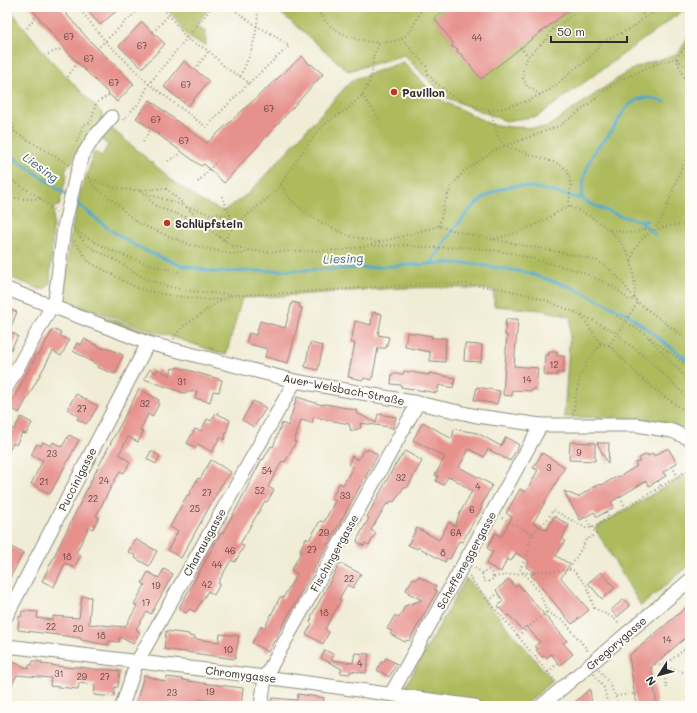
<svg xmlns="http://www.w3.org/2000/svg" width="697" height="713" viewBox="0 0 697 713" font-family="Mali,sans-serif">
<rect width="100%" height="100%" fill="#fdfcf7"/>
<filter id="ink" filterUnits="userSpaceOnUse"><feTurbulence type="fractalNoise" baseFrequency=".025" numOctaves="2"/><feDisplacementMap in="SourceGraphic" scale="8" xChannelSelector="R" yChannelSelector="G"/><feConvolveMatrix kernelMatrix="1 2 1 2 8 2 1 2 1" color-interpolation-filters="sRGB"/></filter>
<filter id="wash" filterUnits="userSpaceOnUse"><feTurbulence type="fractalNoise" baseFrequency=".012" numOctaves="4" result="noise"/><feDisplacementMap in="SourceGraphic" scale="16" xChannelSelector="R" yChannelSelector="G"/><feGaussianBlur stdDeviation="0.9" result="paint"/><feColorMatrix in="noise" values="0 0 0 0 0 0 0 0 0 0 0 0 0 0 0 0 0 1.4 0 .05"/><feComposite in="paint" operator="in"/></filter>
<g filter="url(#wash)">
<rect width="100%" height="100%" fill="#f0ecd5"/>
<path fill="#aebb5d" stroke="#6c7344" d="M 7,7 L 8,7 L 46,55 L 101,112 L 103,116 L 102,120 L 81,149 L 78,149 L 72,162 L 67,166 L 65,172 L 67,174 L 59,206 L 54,207 L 50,284 C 47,288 44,290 39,289 L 7,276 Z
M 163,7 L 210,7 L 197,24 L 206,32 L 206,45 C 199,43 191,40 186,34 C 178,25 174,14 163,7 Z
M 274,7 L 448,7 L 434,18 L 453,43 L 452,47 L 458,49 L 457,52 L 461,54 L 527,43 L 573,7 L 688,7 L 538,116 L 506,121 L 445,97 L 404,55 L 348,71 Z
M 690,33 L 690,431 C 651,414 606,418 564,417 L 571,317 L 542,310 L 494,306 L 494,290 C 410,282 326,295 242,298 L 226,355 L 66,301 L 63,299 L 70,239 L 73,224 L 82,186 L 88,172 L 94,152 L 102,156 L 108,145 L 102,140 L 112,129 L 177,184 L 201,201 L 223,211 L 249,193 L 352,80 L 403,62 L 439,99 L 490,124 L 511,127 L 546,128 L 627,72 L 644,64 L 675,55 L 680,51 Z
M 75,307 L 157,334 L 159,338 L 115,326 L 74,311 Z
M 690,472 L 690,565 L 641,606 L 595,528 Z
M 466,578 L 553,681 L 523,706 L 508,706 L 411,692 L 408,690 L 406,685 Z"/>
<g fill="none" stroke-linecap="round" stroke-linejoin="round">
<path stroke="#4da9cb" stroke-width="3" d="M 7,153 L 67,195
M 582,198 L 586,202 C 607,211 625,220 647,221
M 73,200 L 109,229 L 129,242 L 148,252 L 180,265 L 214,272 L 339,269 L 448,263 L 475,264 L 524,272 L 571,287 L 626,313 L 690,362
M 639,220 L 655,235
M 432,263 L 435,257 C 455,229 478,186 518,186 C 536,186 560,194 578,198 L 582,198 C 582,180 587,163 597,148 C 601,142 607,138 611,132 C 619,121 623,108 635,101 C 645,95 655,99 665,102"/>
</g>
<g id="blocks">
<path fill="#e7918d" d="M 30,7 L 60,7 L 89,40 L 134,84 L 117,102 L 71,56 Z
M 84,7 L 121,7 L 100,25 Z
M 448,7 L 573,7 L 481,79 L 461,54 L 457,52 L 458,49 L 452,47 L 453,43 L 434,18 Z
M 142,22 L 165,44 L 142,68 L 119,46 Z
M 302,56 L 310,65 L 311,64 L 323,74 L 224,183 L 204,164 L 201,166 L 136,118 L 150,100 L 182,125 L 207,143 Z
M 184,61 L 209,81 L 188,106 L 164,87 Z
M 292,302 L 300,304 L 299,307 L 302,308 L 288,363 L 265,357 L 267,349 L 246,343 L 249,333 L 256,335 L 260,321 L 285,328 Z
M 7,308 L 17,312 L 9,331 L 18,336 L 7,357 Z
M 373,312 L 382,314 L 378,335 L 389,337 L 386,348 L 378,348 L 372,380 L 364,378 L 363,380 L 348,377 L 355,343 L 351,343 L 355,321 L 371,325 Z
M 506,319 L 518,319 L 514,366 L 538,368 L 536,389 L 532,389 L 532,391 L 512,390 L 512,396 L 503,395 L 507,335 L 505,335 Z
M 53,329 L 61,333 L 60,335 L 69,341 L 61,356 L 53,351 L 19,413 L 9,407 L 37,354 L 39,355 Z
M 407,332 L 432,336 L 431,338 L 446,338 L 445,362 L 430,361 L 430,352 L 405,347 Z
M 84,339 L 104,349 L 105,347 L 123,355 L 115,374 L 97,367 L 98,365 L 73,351 L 77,343 L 81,345 Z
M 310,343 L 323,346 L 318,370 L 305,367 Z
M 465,344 L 482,345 L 481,362 L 464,361 Z
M 549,352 L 557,352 L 557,356 L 564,356 L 563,373 L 557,373 L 557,375 L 544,375 L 545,355 L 549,355 Z
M 177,367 L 222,380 L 219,392 L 213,391 L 210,402 L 195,398 L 197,391 L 184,393 L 144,379 L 150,369 L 156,373 L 158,369 L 170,376 L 172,368 L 176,369 Z
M 404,371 L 429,375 L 429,373 L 455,378 L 453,388 L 439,385 L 437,393 L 401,387 L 401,385 L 391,384 L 392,374 L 403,374 Z
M 477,387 L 500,391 L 497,404 L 474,400 Z
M 139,389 L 159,400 L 158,403 L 159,404 L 152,417 L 148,414 L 140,431 L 143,432 L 138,442 L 128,437 L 119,454 L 130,462 L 124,473 L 120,471 L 110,489 L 96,516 L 99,517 L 93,529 L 89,527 L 76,553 L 81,555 L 74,568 L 65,563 L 54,587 L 42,581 L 94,475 Z
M 76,394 L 98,406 L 89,421 L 88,421 L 86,424 L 77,419 L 79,416 L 67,409 Z
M 297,397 L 322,405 L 326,404 L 356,410 L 357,414 L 359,414 L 376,423 L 378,414 L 396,417 L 393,429 L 390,427 L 360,423 L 361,428 L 351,431 L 349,424 L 314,417 L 312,423 L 301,420 L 294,442 L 296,442 L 285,462 L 282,461 L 268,487 L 274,490 L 267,502 L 265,501 L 240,544 L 244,546 L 235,562 L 231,560 L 218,583 L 220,584 L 214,595 L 208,591 L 195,612 L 190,609 L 186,613 L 180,609 L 180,606 L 221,533 L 222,534 L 234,513 L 262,459 L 263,460 L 271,446 L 273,447 L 282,423 L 288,426 Z
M 253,401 L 266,408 L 254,427 L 242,420 Z
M 216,413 L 230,420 L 224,440 L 220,437 L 212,452 L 198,444 L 196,448 L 187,443 L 195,429 L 201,431 L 207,419 L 211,421 Z
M 21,417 L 32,423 L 26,434 L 22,433 L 16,445 L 13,443 L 7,454 L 7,434 L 11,428 L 14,430 Z
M 423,422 L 452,439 L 454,429 L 477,433 L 501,446 L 506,437 L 519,445 L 510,461 L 488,449 L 484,457 L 469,449 L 459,467 L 492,485 L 481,506 L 482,507 L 462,542 L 459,541 L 450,559 L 447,558 L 445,562 L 418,547 L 417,549 L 408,545 L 417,528 L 439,540 L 449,522 L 455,526 L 459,515 L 472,491 L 451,477 L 450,478 L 448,477 L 443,485 L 436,481 L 438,476 L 435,475 L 445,457 L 413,440 Z
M 69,435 L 79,440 L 50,494 L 31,484 L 43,460 L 31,455 L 37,444 L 41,446 L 43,442 L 51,446 L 53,442 L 62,447 Z
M 570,442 L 595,443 L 595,461 L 569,460 Z
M 597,443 L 609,443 L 608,464 Z
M 668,448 L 677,463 L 663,472 L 666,476 L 649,486 L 646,481 L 611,502 L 614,507 L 597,517 L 594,512 L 580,520 L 564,491 L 578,497 L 595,486 L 601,484 L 602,485 L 618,476 L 619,477 L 637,466 L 635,463 L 640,461 L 639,458 L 647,454 L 648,456 L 653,453 L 654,456 Z
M 364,449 L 367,451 L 368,449 L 377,454 L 377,456 L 268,652 L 252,643 L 261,626 L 265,627 L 280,597 L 283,598 L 297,574 L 291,570 L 302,551 L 300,550 L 306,538 L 309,540 L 320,521 L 324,522 L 335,501 L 331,499 L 333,496 L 339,483 L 343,485 L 353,467 L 348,464 L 352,456 L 358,460 Z
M 151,451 L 160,456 L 156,464 L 147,459 Z
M 405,451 L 422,461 L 407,488 L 404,487 L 394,502 L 391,501 L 389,505 L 387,503 L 371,530 L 376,533 L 369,545 L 365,543 L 364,546 L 357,542 L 358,538 L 369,518 L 367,517 L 395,465 Z
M 542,453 L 565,467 L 533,523 L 547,530 L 554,516 L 569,525 L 562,539 L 565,541 L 556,556 L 570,564 L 561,578 L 589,610 L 572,624 L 531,575 L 535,572 L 526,567 L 529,561 L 516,553 L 511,561 L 507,559 L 501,572 L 486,564 L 493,552 L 487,548 L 495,533 L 501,537 L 512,517 L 506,513 L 520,489 L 526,492 L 538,470 L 533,468 Z
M 211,460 L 231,472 L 222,484 L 181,558 L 168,550 L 178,531 L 170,527 L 187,495 L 188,496 L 198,478 L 200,479 Z
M 135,539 L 157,551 L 149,566 L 135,558 L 136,556 L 128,552 Z
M 7,545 L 23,553 L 7,584 Z
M 340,563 L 361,574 L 353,588 L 347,585 L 339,599 L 341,600 L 325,629 L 329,632 L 323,644 L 306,634 L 312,624 L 310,622 L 312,618 L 311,617 Z
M 164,569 L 173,574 L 151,614 L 147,612 L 136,629 L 139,631 L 139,634 L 133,644 L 120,637 L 119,642 L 109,641 L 108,645 L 81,640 L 81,638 L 18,630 L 19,616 L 21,617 L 22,611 L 38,612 L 37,618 L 53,620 L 53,616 L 79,618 L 82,596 L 91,597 L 89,624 L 125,627 L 137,606 L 134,604 L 145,585 L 142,583 L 148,572 L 159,578 Z
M 601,572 L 615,588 L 602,599 L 588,583 Z
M 418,576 L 436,586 L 434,589 L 437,591 L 409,641 L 407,640 L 405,642 L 390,634 L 392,631 L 387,629 L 395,615 L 399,618 L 405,606 L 422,600 L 408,593 L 409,592 L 406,590 L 413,578 L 416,580 Z
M 509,579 L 515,587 L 518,584 L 567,641 L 563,643 L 573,654 L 560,665 L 551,654 L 546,658 L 544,656 L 542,657 L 536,650 L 538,649 L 535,646 L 540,642 L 526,626 L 522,630 L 509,615 L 507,616 L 498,606 L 503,601 L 496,590 Z
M 624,599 L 630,606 L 617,617 L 611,610 Z
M 690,604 L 690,634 L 651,667 L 657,706 L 636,706 L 629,656 Z
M 166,631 L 189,634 L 189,636 L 195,637 L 195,639 L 219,642 L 220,634 L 239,636 L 235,659 L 164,649 Z
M 325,650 L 334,655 L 331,660 L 353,663 L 355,653 L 369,654 L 366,673 L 350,671 L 350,674 L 340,673 L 342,669 L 321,658 Z
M 386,658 L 397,664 L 389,677 L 377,670 L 381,662 L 383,663 Z
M 7,659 L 29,669 L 29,665 L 32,665 L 33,661 L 42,662 L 42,664 L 73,668 L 74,667 L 79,667 L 101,670 L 101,669 L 120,671 L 118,687 L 115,687 L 114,697 L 94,695 L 95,685 L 79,683 L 78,689 L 50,686 L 51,678 L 17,675 L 7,693 Z
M 144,675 L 166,682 L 167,677 L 183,679 L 183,680 L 202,683 L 243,688 L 241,706 L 224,706 L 224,702 L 200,699 L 198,706 L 156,701 L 154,706 L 135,706 Z
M 590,689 L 592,706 L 570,706 Z
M 298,694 L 324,698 L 323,706 L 271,706 L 272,698 L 297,700 Z"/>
</g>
</g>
<g filter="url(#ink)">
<use href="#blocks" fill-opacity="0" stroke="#8e8c80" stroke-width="1"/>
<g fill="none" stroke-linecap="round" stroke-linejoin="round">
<defs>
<path id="minor" d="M 7,289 L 148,343 L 295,381 L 418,403 L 477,416 L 541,425 L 637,425 L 672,431 L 690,439
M 7,387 L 55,300 L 64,227 L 75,180 L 83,155 L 89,145 L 95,136 L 112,117
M 7,615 L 148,343
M 7,646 L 265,677 L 474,706
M 391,694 L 541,425
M 122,706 L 137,662 L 295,381
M 261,706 L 265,677 L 418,403
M 541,706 L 690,580"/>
</defs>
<use href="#minor" stroke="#8e8c80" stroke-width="15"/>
<path stroke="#8e8c80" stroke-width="2" stroke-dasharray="1 3" stroke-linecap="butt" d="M 78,7 L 105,41 L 149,84 L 206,127 L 249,83 L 240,76
M 159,7 L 168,14 L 187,39 L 209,51 L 227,69 L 240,76 C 252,54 258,32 258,7
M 188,7 L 192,9 L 197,7
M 230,7 L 258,27 L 272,34 L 289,46 L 249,83
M 315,7 C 320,15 326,23 333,28 C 350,40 384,48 402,38 C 412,32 418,17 422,7
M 638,7 L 645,17
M 27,28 L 36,15
M 153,32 L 169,15
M 402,39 L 426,66 L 428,74 L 433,80 L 450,95 L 468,104 L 489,110
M 520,47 L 528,56
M 97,49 L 141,7
M 48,54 L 64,48
M 676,58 L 690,91
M 677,59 L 690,70
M 195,69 L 209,51
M 68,77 L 77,63
M 362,95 L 381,121
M 540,95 L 526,85 L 523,78 L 523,70 L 528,56 L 546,40 L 551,31 L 583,7
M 7,109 L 15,132
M 123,120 L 140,102 L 149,84 L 212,7
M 7,127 L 69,165
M 77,142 L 83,125 L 91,122 L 96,103 L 109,95
M 143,142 L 150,130
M 168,161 L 180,154
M 7,177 L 40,198 L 56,212
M 88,177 C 103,185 122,191 139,190 C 149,190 157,188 167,189 L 214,233 L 233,246 L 249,250 L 265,252 L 343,250 L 366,246 L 439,226 L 471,235 L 579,256 L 597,261 L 608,268 L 616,275 L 635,299 L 645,308 L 690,341
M 89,178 L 94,186 L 115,202 L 127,214 L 138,223 L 149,228 L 191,245 L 231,254 L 243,254 L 249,250
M 198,182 L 217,161
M 281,185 L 290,199 L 308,215 L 330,227 L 352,237 L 380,242
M 139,191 L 182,205
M 144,194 L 157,207 L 194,220 L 197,219
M 222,196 L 230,215 L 232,228
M 7,198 L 34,199 L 40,198
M 569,206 L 571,185 L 567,170 L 559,164 L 505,146 L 498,138 L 493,119 L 489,110 L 503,108 L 528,101 L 551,89 L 561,81 L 575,68 L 585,62 L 604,41 L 634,27 L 645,17 L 659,10 L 671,8 L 690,14
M 186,207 L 211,214 L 230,215
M 439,226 L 444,205 L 451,187 L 464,171 L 495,150 L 559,126 L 571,118 L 618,81 L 656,64 L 676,58 L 684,49 L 690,38
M 75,229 C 100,250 150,266 181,272
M 610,230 L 633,233 L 645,229 L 653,230 L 662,219 L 680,172 L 690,150
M 75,231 L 86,244 L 97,251 L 117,261 L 142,277 L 166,286 L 190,291 L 233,295
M 224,240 L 236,224 L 269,197 L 279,188 L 289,171 L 316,133 L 330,120 L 350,107 L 362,95 L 369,83 L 372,74 L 373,57 L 379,43
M 74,241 L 89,262 L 139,289 L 167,295 L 209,300 L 223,299 L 234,295 L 272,294 L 435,283 L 466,284 L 503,289 L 525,294 L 545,300 L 577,313 L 582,317 L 601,344
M 371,246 L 405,245 L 428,248 L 466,247 L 512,253 L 582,272 L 614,287 L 629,300 L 635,299 C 635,287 634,273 631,262 C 622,234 595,217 569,206 L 533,226 L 516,233 L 494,239
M 631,261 C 638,231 662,225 690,224
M 630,314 L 638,302
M 582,315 L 617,333 L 625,341 L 650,361 L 690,400
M 617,316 L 645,334 L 690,368
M 649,338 L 690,382
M 174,339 L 178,332 L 183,327 L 222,299
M 609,345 L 641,378 L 662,395 L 690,414
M 685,411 L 689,427
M 573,414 C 578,382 579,369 601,344 L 609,345 L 624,324
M 672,466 L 678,477
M 658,481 L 661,487
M 620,497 L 626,508
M 606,512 L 609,518
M 585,517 L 596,534 L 586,540 L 569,570 L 524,573 L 520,569 L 528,553 L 531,534 L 547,520 L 553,510 L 586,528 L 592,528 L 690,469
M 502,518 L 536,536
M 475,568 L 483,573
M 569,570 L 573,570 L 587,586 L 594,608 L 614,618 L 619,624
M 470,576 L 469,577 L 555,681
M 493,577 L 491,572 L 488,570 L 483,573 L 482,575 L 484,581 L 487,582 L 492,580 L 493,577 L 524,573 L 540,593 L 547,612 L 565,622 L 589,652
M 489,601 L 498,593
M 518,636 L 549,610
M 536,657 L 539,654
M 655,664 L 690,674
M 599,670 C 608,681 615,692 618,706
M 548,672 L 558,663
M 594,674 L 604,688 L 608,706
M 667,688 L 663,666 L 690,645
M 616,696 L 640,693"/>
<use href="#minor" stroke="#fff" stroke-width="13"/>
<path stroke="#8e8c80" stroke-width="2" stroke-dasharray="1 3" stroke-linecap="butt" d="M 624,324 L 630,314"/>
</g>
</g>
<g fill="#c8321e" stroke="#fdfcf7" stroke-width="1.5">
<circle cx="394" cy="92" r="4"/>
<circle cx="167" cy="223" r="4"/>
</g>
<g text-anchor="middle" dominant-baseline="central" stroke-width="4" stroke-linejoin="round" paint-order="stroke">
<g font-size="9" fill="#5a4444">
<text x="69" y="36">67</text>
<text x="477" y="37">44</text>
<text x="142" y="45">67</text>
<text x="89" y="58">67</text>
<text x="114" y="82">67</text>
<text x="186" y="84">67</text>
<text x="269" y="108">67</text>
<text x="156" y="119">67</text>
<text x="184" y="140">67</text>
<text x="554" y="364">12</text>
<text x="527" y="379">14</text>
<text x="182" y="381">31</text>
<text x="145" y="403">32</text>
<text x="82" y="408">27</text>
<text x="579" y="452">9</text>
<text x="52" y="453">23</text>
<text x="549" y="467">3</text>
<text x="267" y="470">54</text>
<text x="401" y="477">32</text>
<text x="104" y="480">24</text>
<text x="44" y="481">21</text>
<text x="478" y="486">4</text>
<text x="260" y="490">52</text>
<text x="207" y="492">27</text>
<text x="345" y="495">33</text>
<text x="93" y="498">22</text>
<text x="195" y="508">25</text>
<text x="472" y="509">6</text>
<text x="324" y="532">29</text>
<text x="456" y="532">6A</text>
<text x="312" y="549">27</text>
<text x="230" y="550">46</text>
<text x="443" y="552">8</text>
<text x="67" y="556">18</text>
<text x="217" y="564">44</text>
<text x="349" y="578">22</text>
<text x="207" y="584">42</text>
<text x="156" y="585">19</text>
<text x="146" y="602">17</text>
<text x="324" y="612">18</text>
<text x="51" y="626">22</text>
<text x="78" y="628">20</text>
<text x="101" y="635">18</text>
<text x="667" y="639">14</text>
<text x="228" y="649">10</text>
<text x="360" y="663">4</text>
<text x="59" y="673">31</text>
<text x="82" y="676">29</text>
<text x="105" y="676">27</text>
<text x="210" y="691">19</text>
<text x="172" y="692">23</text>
</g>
<g font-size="11" font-weight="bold" fill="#2b2b2b" stroke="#fdfcf7" text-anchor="start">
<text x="402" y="92">Pavillon</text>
<text x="175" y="223">Schlüpfstein</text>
</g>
<g font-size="11" fill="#2b2b2b" stroke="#fdfcf7">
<text transform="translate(344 389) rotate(11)">Auer-Welsbach-Straße</text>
<text transform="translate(77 479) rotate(-63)">Puccinigasse</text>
<text transform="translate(204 542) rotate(-61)">Charausgasse</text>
<text transform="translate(334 553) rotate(-61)">Fischingergasse</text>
<text transform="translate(466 560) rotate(-61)">Scheffeneggergasse</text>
<text transform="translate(616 643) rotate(-41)">Gregorygasse</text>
<text transform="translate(241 674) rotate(7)">Chromygasse</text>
</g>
<g font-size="12" font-style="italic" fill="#395d6b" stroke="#fdfcf7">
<text transform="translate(41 167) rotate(36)">Liesing</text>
<text transform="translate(343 258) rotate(-2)">Liesing</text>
</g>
</g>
<rect width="697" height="713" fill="none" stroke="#fdfcf7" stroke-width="24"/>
<g transform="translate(659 675) rotate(234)" stroke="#fdfcf7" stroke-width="3" paint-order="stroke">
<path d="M0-3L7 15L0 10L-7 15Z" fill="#2b2b2b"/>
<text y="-6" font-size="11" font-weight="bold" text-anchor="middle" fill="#2b2b2b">N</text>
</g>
<path d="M551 36v6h76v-6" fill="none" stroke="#2b2b2b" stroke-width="2"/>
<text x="557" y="36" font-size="12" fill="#2b2b2b" stroke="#fdfcf7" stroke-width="3" paint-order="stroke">50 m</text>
</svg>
